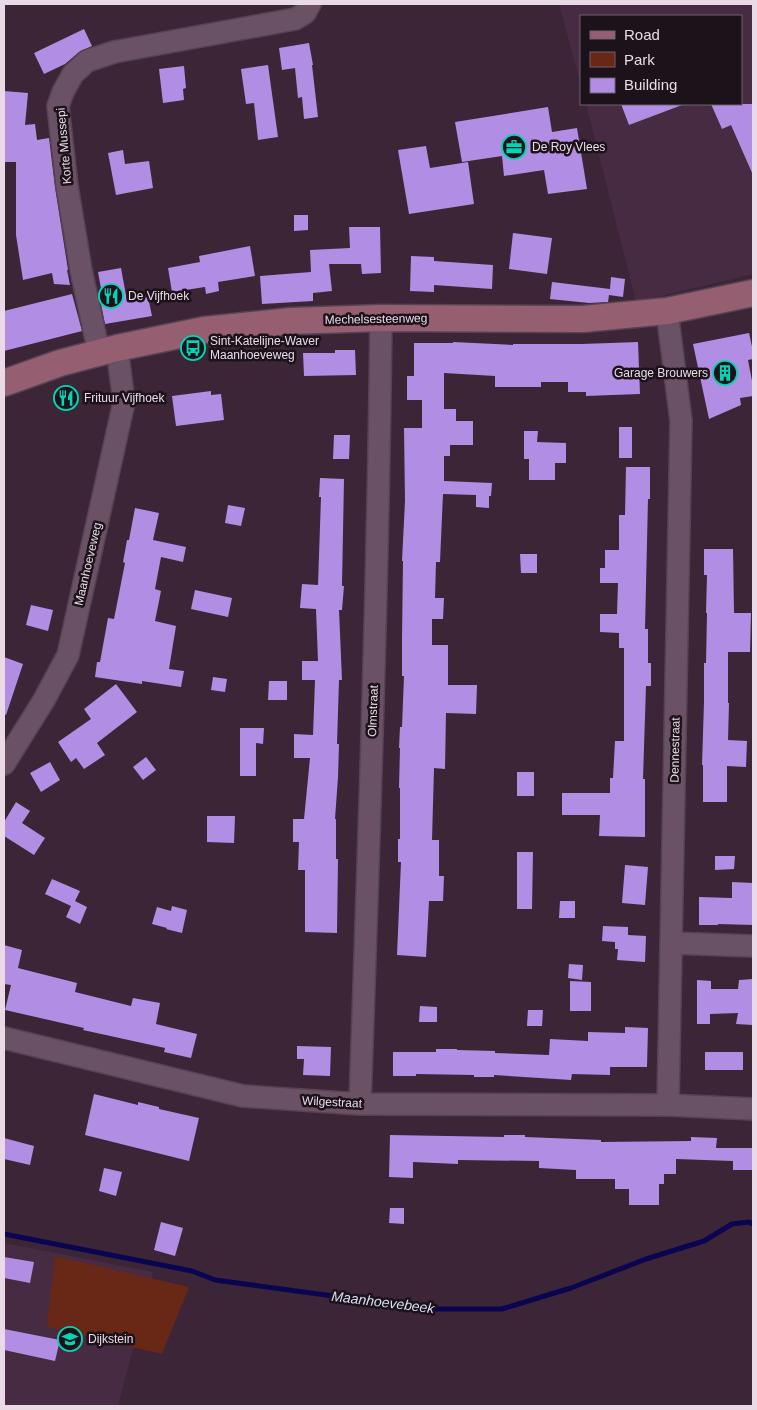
<svg xmlns="http://www.w3.org/2000/svg" width="757" height="1410" viewBox="0 0 757 1410" font-family="Arial,sans-serif">
<rect width="100%" height="100%" fill="#3b2537"/>
<path fill="#472b42" d="M 559,4 L 753,4 L 753,274 L 636,302 L 586,104 L 741,104 L 741,16 L 581,16 L 581,85 Z
M 4,1243 L 153,1272 L 118,1406 L 4,1406 Z"/>
<path fill="#692716" d="M 55,1256 L 189,1287 L 162,1354 L 47,1327 Z"/>
<g fill="none" stroke-linecap="round" stroke-linejoin="round">
<path stroke="#0a0551" stroke-width="5" d="M 4,1234 L 192,1271 L 215,1280 L 429,1309 L 502,1309 L 571,1288 L 646,1259 L 704,1241 L 732,1224 L 749,1222 L 753,1224"/>
</g>
<path fill="#b18ee4" d="M 84,29 L 92,46 L 79,52 L 65,64 L 44,74 L 34,53 Z
M 309,43 L 313,65 L 312,65 L 318,117 L 304,119 L 302,97 L 298,98 L 295,68 L 282,70 L 279,48 Z
M 268,65 L 278,137 L 258,140 L 254,103 L 246,104 L 241,69 Z
M 184,66 L 186,88 L 183,89 L 184,100 L 163,103 L 159,69 Z
M 4,91 L 28,93 L 25,125 L 35,124 L 37,140 L 49,138 L 55,187 L 68,270 L 67,270 L 70,285 L 54,284 L 52,273 L 23,280 L 16,235 L 16,162 L 4,162 Z
M 621,104 L 682,104 L 682,105 L 629,125 Z
M 711,104 L 753,104 L 753,175 L 731,125 L 722,129 Z
M 548,107 L 552,132 L 577,128 L 587,189 L 548,194 L 544,170 L 504,176 L 502,156 L 462,162 L 455,122 Z
M 426,146 L 430,168 L 468,162 L 474,204 L 409,214 L 398,150 Z
M 123,150 L 125,164 L 149,161 L 153,188 L 116,195 L 108,153 Z
M 294,215 L 308,215 L 308,230 L 294,231 Z
M 349,227 L 380,227 L 381,273 L 362,274 L 361,264 L 329,264 L 332,291 L 313,293 L 313,301 L 262,304 L 260,276 L 311,272 L 310,250 L 350,248 Z
M 513,233 L 552,238 L 547,274 L 509,269 Z
M 250,246 L 255,276 L 218,282 L 219,291 L 206,294 L 205,287 L 172,292 L 168,268 L 200,262 L 199,256 Z
M 411,256 L 434,257 L 434,261 L 493,265 L 492,289 L 434,285 L 434,292 L 410,291 Z
M 121,268 L 127,301 L 148,297 L 152,316 L 105,324 L 99,294 L 102,294 L 98,272 Z
M 611,277 L 625,279 L 623,297 L 609,295 L 608,302 L 589,303 L 550,299 L 552,282 L 610,289 Z
M 72,294 L 82,331 L 4,351 L 4,311 Z
M 749,333 L 753,351 L 753,359 L 748,360 L 753,386 L 753,396 L 740,398 L 741,405 L 709,419 L 693,344 Z
M 453,342 L 513,345 L 513,344 L 582,344 L 638,342 L 640,394 L 586,396 L 586,392 L 568,392 L 568,382 L 541,382 L 541,387 L 495,387 L 495,376 L 444,373 L 444,409 L 456,409 L 456,421 L 473,421 L 473,445 L 450,445 L 450,456 L 444,456 L 444,481 L 492,483 L 491,496 L 489,496 L 489,508 L 476,507 L 476,495 L 443,494 L 440,562 L 436,562 L 435,598 L 444,598 L 443,619 L 432,619 L 432,645 L 448,645 L 448,685 L 477,685 L 476,714 L 446,713 L 445,769 L 434,768 L 432,840 L 439,840 L 439,876 L 444,876 L 443,901 L 429,901 L 426,957 L 397,955 L 401,862 L 398,862 L 398,839 L 400,839 L 400,788 L 399,788 L 400,748 L 399,748 L 400,727 L 402,727 L 404,676 L 402,676 L 402,639 L 403,561 L 402,561 L 405,501 L 404,428 L 422,428 L 422,400 L 407,400 L 407,376 L 414,376 L 414,343 L 453,343 Z
M 335,350 L 355,350 L 356,375 L 304,376 L 303,353 L 335,353 Z
M 211,391 L 211,395 L 221,394 L 224,420 L 176,426 L 172,396 Z
M 619,427 L 632,427 L 632,458 L 619,458 Z
M 524,431 L 538,431 L 537,442 L 566,443 L 566,463 L 555,463 L 555,480 L 529,480 L 529,459 L 524,459 Z
M 334,435 L 350,435 L 349,459 L 333,459 Z
M 626,467 L 650,467 L 650,499 L 648,499 L 645,629 L 648,629 L 648,663 L 651,663 L 651,686 L 646,686 L 643,779 L 645,779 L 645,837 L 599,836 L 600,815 L 562,815 L 562,793 L 610,793 L 610,778 L 613,778 L 615,741 L 624,741 L 624,648 L 619,648 L 619,633 L 600,632 L 600,614 L 617,614 L 618,583 L 600,583 L 600,568 L 605,568 L 605,550 L 619,550 L 619,515 L 625,515 Z
M 320,478 L 344,479 L 342,586 L 344,586 L 342,610 L 339,610 L 342,680 L 339,680 L 337,744 L 339,744 L 338,777 L 335,819 L 336,819 L 336,859 L 338,859 L 337,933 L 305,932 L 305,870 L 298,870 L 299,842 L 293,842 L 293,819 L 304,819 L 310,758 L 294,758 L 294,734 L 313,735 L 315,680 L 302,680 L 302,661 L 318,661 L 316,609 L 300,608 L 302,584 L 318,585 L 321,497 L 319,497 Z
M 228,505 L 245,508 L 241,526 L 225,523 Z
M 135,508 L 159,513 L 153,540 L 186,547 L 183,562 L 161,557 L 155,589 L 161,591 L 155,621 L 176,626 L 169,669 L 184,671 L 181,687 L 142,681 L 142,684 L 95,677 L 97,662 L 100,662 L 108,618 L 114,619 L 125,563 L 123,562 L 127,540 L 129,540 Z
M 704,549 L 733,549 L 734,613 L 751,613 L 750,652 L 728,652 L 728,703 L 729,703 L 728,740 L 747,741 L 746,767 L 727,766 L 727,802 L 703,802 L 703,765 L 702,765 L 704,702 L 704,663 L 706,663 L 707,613 L 706,613 L 707,575 L 704,575 Z
M 520,554 L 537,554 L 537,573 L 521,573 Z
M 195,590 L 232,598 L 228,617 L 191,609 Z
M 31,605 L 53,610 L 48,631 L 26,625 Z
M 4,657 L 23,664 L 6,715 L 4,714 Z
M 213,677 L 227,679 L 225,692 L 211,690 Z
M 269,681 L 287,681 L 287,700 L 268,700 Z
M 116,684 L 137,712 L 97,743 L 105,755 L 84,769 L 76,758 L 71,762 L 58,742 L 91,719 L 84,709 Z
M 240,728 L 264,728 L 263,744 L 256,743 L 256,776 L 240,776 Z
M 146,757 L 156,770 L 143,780 L 133,767 Z
M 50,762 L 60,780 L 41,792 L 30,773 Z
M 517,772 L 534,772 L 534,796 L 517,796 Z
M 16,802 L 30,811 L 22,823 L 45,838 L 34,855 L 4,836 L 4,822 Z
M 207,816 L 235,816 L 234,843 L 207,842 Z
M 517,852 L 533,852 L 532,909 L 517,909 Z
M 715,856 L 735,856 L 734,869 L 715,870 Z
M 625,865 L 648,867 L 645,905 L 622,903 Z
M 52,879 L 80,891 L 75,901 L 87,907 L 80,924 L 66,917 L 71,906 L 45,894 Z
M 732,882 L 753,883 L 753,925 L 718,924 L 718,925 L 699,925 L 699,897 L 732,898 Z
M 560,901 L 575,901 L 575,918 L 559,918 Z
M 172,906 L 187,910 L 182,933 L 166,929 L 167,928 L 152,924 L 157,907 L 171,911 Z
M 603,926 L 628,927 L 628,935 L 646,936 L 645,962 L 617,960 L 618,949 L 615,949 L 615,942 L 602,941 Z
M 4,945 L 22,950 L 18,968 L 77,983 L 75,992 L 131,1006 L 133,998 L 160,1003 L 156,1024 L 197,1034 L 191,1058 L 164,1052 L 165,1048 L 83,1030 L 84,1028 L 5,1010 L 11,985 L 4,984 Z
M 569,964 L 583,965 L 582,980 L 568,978 Z
M 753,979 L 753,1025 L 736,1024 L 738,1013 L 710,1014 L 710,1024 L 697,1024 L 697,980 L 711,981 L 711,989 L 738,989 L 739,980 Z
M 570,981 L 591,982 L 591,1011 L 570,1011 Z
M 420,1006 L 437,1007 L 437,1022 L 419,1022 Z
M 528,1010 L 543,1010 L 542,1026 L 527,1026 Z
M 625,1027 L 648,1028 L 647,1067 L 610,1067 L 610,1075 L 572,1074 L 571,1080 L 494,1075 L 494,1077 L 474,1077 L 474,1075 L 416,1074 L 416,1076 L 393,1076 L 393,1052 L 436,1052 L 436,1049 L 457,1049 L 457,1050 L 495,1051 L 495,1053 L 549,1055 L 550,1039 L 588,1041 L 588,1032 L 625,1033 Z
M 297,1046 L 331,1047 L 330,1076 L 303,1075 L 304,1059 L 297,1059 Z
M 705,1052 L 743,1052 L 743,1070 L 705,1070 Z
M 94,1094 L 138,1105 L 138,1102 L 159,1107 L 159,1109 L 199,1118 L 189,1161 L 85,1135 Z
M 390,1135 L 504,1137 L 504,1135 L 525,1135 L 525,1137 L 601,1140 L 601,1142 L 691,1141 L 691,1137 L 717,1138 L 716,1148 L 753,1148 L 753,1170 L 733,1170 L 733,1161 L 676,1159 L 676,1174 L 664,1174 L 664,1184 L 659,1184 L 659,1205 L 629,1205 L 629,1189 L 615,1189 L 615,1179 L 576,1179 L 576,1170 L 539,1168 L 539,1161 L 458,1160 L 458,1164 L 413,1162 L 413,1178 L 389,1177 Z
M 4,1138 L 34,1146 L 30,1165 L 4,1159 Z
M 104,1168 L 122,1172 L 116,1196 L 99,1191 Z
M 390,1208 L 404,1208 L 404,1224 L 389,1223 Z
M 161,1222 L 183,1228 L 175,1256 L 154,1250 Z
M 4,1257 L 34,1262 L 30,1283 L 4,1278 Z
M 4,1329 L 60,1340 L 55,1361 L 4,1350 Z"/>
<g fill="none" stroke-linecap="round" stroke-linejoin="round">
<defs>
<path id="minor" d="M 667,311 L 681,421 L 668,1105 L 753,1109
M 99,353 L 81,270 L 67,186 L 58,106 L 63,92 L 73,74 L 87,61 L 114,52 L 295,19 L 305,13 L 310,4
M 4,764 L 44,700 L 68,655 L 124,402 L 117,348
M 671,943 L 753,946
M 4,1038 L 243,1096 L 360,1104 L 668,1105
M 360,1104 C 369,842 378,580 381,318"/>
<path id="major" d="M 4,383 L 60,363 L 117,348 L 204,330 L 291,321 L 381,318 L 583,319 L 667,311 L 753,293"/>
</defs>
<use href="#minor" stroke="#554252" stroke-width="24"/>
<use href="#major" stroke="#554252" stroke-width="29"/>
<use href="#minor" stroke="#6a5165" stroke-width="21"/>
<use href="#major" stroke="#955e71" stroke-width="26"/>
</g>
<defs>
<symbol id="office-ring" viewBox="-11 -11 22 22"><circle r="9.5" fill="#1c121a" stroke="#03d5b6" stroke-width="1.5"/><path d="M-6-3h4V-5.5h4V-3h4V5H-6ZM-1-4.5V-3h2v-1.5ZM-6 0V1H6V0Z" fill="#03d5b6"/></symbol>
<symbol id="restaurant-ring" viewBox="-11 -11 22 22"><circle r="9.5" fill="#1c121a" stroke="#03d5b6" stroke-width="1.5"/><path d="M-5-6h1v4h1v-4h1v4h1v-4h1v5L-1.5 .5V6h-2V.5L-5-1ZM5-6V6H3V1.5H1.5Q1.5-4 5-6Z" fill="#03d5b6"/></symbol>
<symbol id="bus-ring" viewBox="-11 -11 22 22"><circle r="9.5" fill="#1c121a" stroke="#03d5b6" stroke-width="1.5"/><path d="M-5-6H5V4H4V6H2V4H-2V6H-4V4H-5ZM-3.5-4V0h7V-4ZM-3.5 1.2v1.5H-2V1.2ZM2 1.2v1.5H3.5V1.2Z" fill="#03d5b6"/></symbol>
<symbol id="building-ring" viewBox="-11 -11 22 22"><circle r="9.5" fill="#1c121a" stroke="#03d5b6" stroke-width="1.5"/><path d="M-4-6H4V6H1V3H-1V6H-4ZM-2.5-4.3h1.7v1.8h-1.7ZM.8-4.3h1.7v1.8H.8ZM-2.5-1h1.7V.8h-1.7ZM.8-1h1.7V.8H.8Z" fill="#03d5b6"/></symbol>
<symbol id="school-ring" viewBox="-11 -11 22 22"><circle r="9.5" fill="#1c121a" stroke="#03d5b6" stroke-width="1.5"/><path d="M0-5L7-2L0 1L-7-2ZM-4 1L0 2.5L4 1V4Q0 6-4 4Z" fill="#03d5b6"/></symbol>
</defs>
<g fill-rule="evenodd">
<use href="#office-ring" x="500" y="133" width="28" height="28"/>
<use href="#restaurant-ring" x="97" y="282" width="28" height="28"/>
<use href="#bus-ring" x="179" y="334" width="28" height="28"/>
<use href="#building-ring" x="711" y="359" width="28" height="28"/>
<use href="#restaurant-ring" x="52" y="384" width="28" height="28"/>
<use href="#school-ring" x="56" y="1325" width="28" height="28"/>
</g>
<g text-anchor="middle" dominant-baseline="central" stroke-width="5" stroke-linejoin="round" paint-order="stroke">
<g font-size="12" fill="#e9dae6" stroke="#1c121a">
<text transform="translate(64 146) rotate(-95)">Korte Mussepi</text>
<text transform="translate(376 319) rotate(-1)">Mechelsesteenweg</text>
<text transform="translate(88 564) rotate(-77)">Maanhoeveweg</text>
<text transform="translate(373 711) rotate(-88)">Olmstraat</text>
<text transform="translate(675 750) rotate(-89)">Dennestraat</text>
<text transform="translate(332 1102) rotate(3)">Wilgestraat</text>
</g>
<g font-size="12" fill="#e9dae6" stroke="#1c121a" text-anchor="start">
<text x="532" y="147">De Roy Vlees</text>
<text x="128" y="296">De Vijfhoek</text>
<text x="210" y="341">Sint-Katelijne-Waver<tspan x="210" dy="14">Maanhoeveweg</tspan></text>
<text x="708" y="373" text-anchor="end">Garage Brouwers</text>
<text x="84" y="398">Frituur Vijfhoek</text>
<text x="88" y="1339">Dijkstein</text>
</g>
<g font-size="14" font-style="italic" fill="#d8dff5" stroke="#1c121a">
<text transform="translate(383 1302) rotate(7)">Maanhoevebeek</text>
</g>
</g>
<rect width="757" height="1410" fill="none" stroke="#e9dae6" stroke-width="10"/>
<rect x="580" y="15" width="162" height="90" fill="#1c121a" stroke="#6e626c"/>
<rect x="590" y="31" width="25" height="8" fill="#955e71" stroke="#6e626c"/>
<text x="624" y="40" font-size="15" fill="#e9dae6">Road</text>
<rect x="590" y="52" width="25" height="15" fill="#692716" stroke="#6e626c"/>
<text x="624" y="65" font-size="15" fill="#e9dae6">Park</text>
<rect x="590" y="78" width="25" height="15" fill="#b18ee4" stroke="#6e626c"/>
<text x="624" y="90" font-size="15" fill="#e9dae6">Building</text>
</svg>
